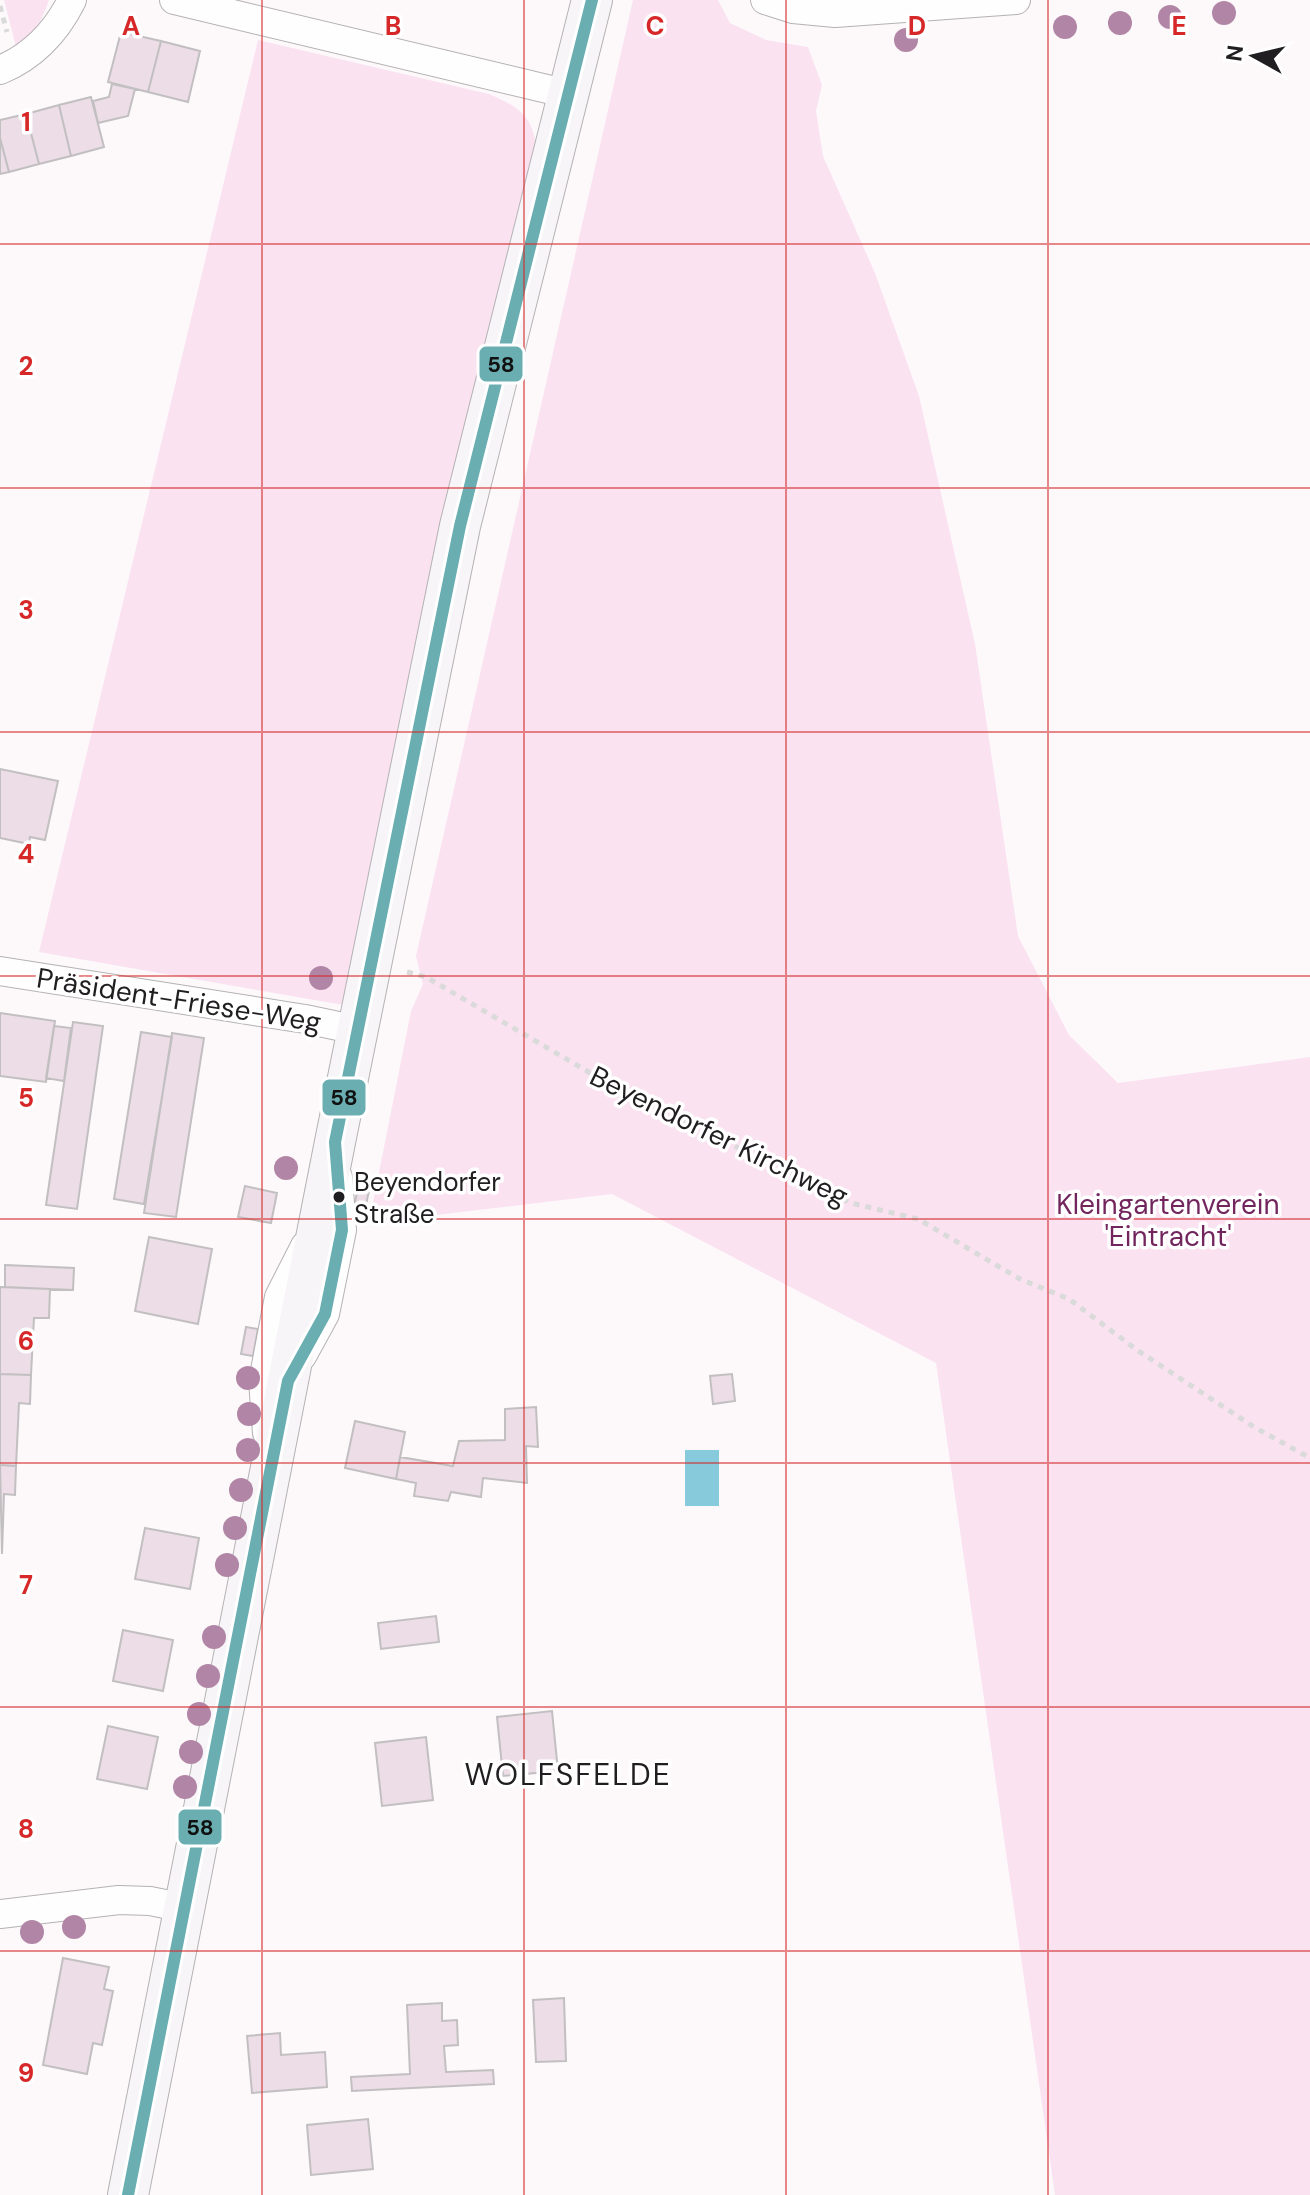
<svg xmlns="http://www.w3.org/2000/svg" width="1310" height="2195" viewBox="0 0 1310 2195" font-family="'DM Sans',sans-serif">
<rect width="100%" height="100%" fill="#fdf9fb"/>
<path fill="#fae2f1" d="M 4,0 L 49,0 C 41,23 35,32 16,47 Z
M 633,0 L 718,0 L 730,23 L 766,40 L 808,47 L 822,85 L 816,111 L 823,156 L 875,273 L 919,396 L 975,644 L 1018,936 L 1069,1035 L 1118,1083 L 1310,1057 L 1310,2195 L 1055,2195 L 936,1363 L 612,1194 L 369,1223 L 411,1011 L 423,984 L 416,956 Z
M 258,40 L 489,94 C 519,107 532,115 537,149 L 343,1005 L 39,952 Z"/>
<path fill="#86cadb" d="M 685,1450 L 719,1450 L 719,1506 L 685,1506 Z"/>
<path fill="#ecdde7" stroke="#c2bfc1" stroke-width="2" d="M 121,32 L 161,41 L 148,92 L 108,82 Z
M 161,41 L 200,51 L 188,102 L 148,92 Z
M 112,84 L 135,89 L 128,116 L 98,123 L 93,101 L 109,97 Z
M 91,97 L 104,147 L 71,156 L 59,105 Z
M 59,105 L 71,156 L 39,164 L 26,114 Z
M 26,114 L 39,164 L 9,172 L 0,138 L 0,120 Z
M 0,138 L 9,172 L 0,174 Z
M 0,769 L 58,781 L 45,840 L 30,837 L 29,844 L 0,838 Z
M 0,1013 L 55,1021 L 46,1082 L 0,1076 Z
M 73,1022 L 103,1026 L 77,1209 L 46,1205 Z
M 54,1026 L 71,1028 L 64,1081 L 46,1078 Z
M 141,1032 L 172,1037 L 144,1204 L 114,1199 Z
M 172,1033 L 204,1038 L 176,1217 L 144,1213 Z
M 360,1179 L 371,1181 L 366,1205 L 355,1202 Z
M 245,1186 L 277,1193 L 271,1223 L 238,1217 Z
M 149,1237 L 212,1249 L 198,1324 L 135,1311 Z
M 5,1265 L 74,1268 L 73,1290 L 5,1287 Z
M 0,1287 L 50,1289 L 49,1318 L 34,1318 L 31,1375 L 0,1374 Z
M 246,1327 L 258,1329 L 253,1356 L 241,1354 Z
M 0,1374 L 31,1375 L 30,1404 L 19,1403 L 16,1466 L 0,1465 Z
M 732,1374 L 735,1401 L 713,1404 L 710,1376 Z
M 536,1407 L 538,1447 L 526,1446 L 527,1483 L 483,1478 L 481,1497 L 451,1492 L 448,1501 L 414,1496 L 416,1483 L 396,1479 L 400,1457 L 453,1466 L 459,1441 L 505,1440 L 505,1409 Z
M 355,1421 L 405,1432 L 396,1479 L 345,1468 Z
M 0,1465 L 16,1466 L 15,1495 L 4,1494 L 2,1554 Z
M 145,1528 L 199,1538 L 190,1589 L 135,1579 Z
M 436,1616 L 439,1642 L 381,1649 L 378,1623 Z
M 123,1630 L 173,1640 L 163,1691 L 113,1681 Z
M 552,1711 L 558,1771 L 503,1776 L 497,1717 Z
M 108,1726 L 158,1737 L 147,1789 L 97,1779 Z
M 426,1737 L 433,1800 L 382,1806 L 375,1743 Z
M 63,1958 L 109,1967 L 104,1989 L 113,1991 L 102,2045 L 93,2043 L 87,2074 L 43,2065 Z
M 564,1998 L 566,2061 L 536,2062 L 533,2000 Z
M 442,2003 L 442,2021 L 457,2020 L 458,2045 L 444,2046 L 446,2072 L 493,2070 L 494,2084 L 352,2091 L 351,2077 L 410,2074 L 407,2005 Z
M 280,2033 L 281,2055 L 325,2052 L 327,2087 L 252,2093 L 247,2036 Z
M 368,2119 L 373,2169 L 311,2175 L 307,2125 Z"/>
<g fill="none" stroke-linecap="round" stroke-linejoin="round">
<defs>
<path id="street" d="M 174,0 L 568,94
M 765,0 L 793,9 L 835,13 L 1016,0
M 0,70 C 34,56 56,32 72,0
M 0,971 L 305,1019 L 357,1030
M 302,1356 L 325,1314 L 342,1230 L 338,1177
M 267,1433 L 263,1381 L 279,1297 L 305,1246
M 0,1914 L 119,1900 L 150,1901 L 185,1908"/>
<path id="secondary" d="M 128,2195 L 335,1142 L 460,526 L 592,0"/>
</defs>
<use href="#street" stroke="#b4b2b3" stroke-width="30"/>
<use href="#secondary" stroke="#b4b2b3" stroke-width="42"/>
<path stroke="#dadada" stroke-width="5" stroke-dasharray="6 6" stroke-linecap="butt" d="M 0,6 L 7,32
M 407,972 L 426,977 L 616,1088 L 851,1203 L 918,1219 L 1020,1279 L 1069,1299 L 1137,1350 L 1254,1427 L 1310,1458"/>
<use href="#street" stroke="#fffefe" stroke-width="28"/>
<use href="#secondary" stroke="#f7f5f7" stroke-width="40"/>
<defs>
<path id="bus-1" d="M 128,2195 L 288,1381 L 325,1314 L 342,1230 L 335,1142 L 460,526 L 592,0"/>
</defs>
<use href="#bus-1" stroke="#fff" stroke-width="18"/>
<use href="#bus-1" stroke="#6aaeb2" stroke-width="12"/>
</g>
<g fill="#b185a5">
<circle cx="1224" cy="13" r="12"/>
<circle cx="1170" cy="17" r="12"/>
<circle cx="1120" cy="23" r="12"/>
<circle cx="1065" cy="27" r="12"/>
<circle cx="906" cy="40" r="12"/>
<circle cx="321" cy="978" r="12"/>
<circle cx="286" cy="1168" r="12"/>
<circle cx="248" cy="1378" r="12"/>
<circle cx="249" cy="1414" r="12"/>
<circle cx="248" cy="1450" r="12"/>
<circle cx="241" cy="1490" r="12"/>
<circle cx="235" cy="1528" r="12"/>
<circle cx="227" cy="1565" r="12"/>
<circle cx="214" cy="1637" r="12"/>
<circle cx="208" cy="1676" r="12"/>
<circle cx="199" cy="1714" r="12"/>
<circle cx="191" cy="1752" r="12"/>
<circle cx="185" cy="1787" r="12"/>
<circle cx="74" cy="1927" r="12"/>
<circle cx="32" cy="1932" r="12"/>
</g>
<path fill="none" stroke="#d62828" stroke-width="2" stroke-opacity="0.55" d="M 262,0 L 262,2195M 524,0 L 524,2195M 786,0 L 786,2195M 1048,0 L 1048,2195M 0,244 L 1310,244M 0,488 L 1310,488M 0,732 L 1310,732M 0,976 L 1310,976M 0,1219 L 1310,1219M 0,1463 L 1310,1463M 0,1707 L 1310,1707M 0,1951 L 1310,1951"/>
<circle fill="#201e20" stroke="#fff" stroke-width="3" cx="339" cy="1197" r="7"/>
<g text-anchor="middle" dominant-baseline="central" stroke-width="7" stroke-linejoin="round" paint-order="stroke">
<g font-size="26" fill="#201e20" stroke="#fff" text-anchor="start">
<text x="354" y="1182">Beyendorfer<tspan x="354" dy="32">Straße</tspan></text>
</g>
<g font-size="28" fill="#201e20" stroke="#fff">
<text transform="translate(179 1000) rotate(9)">Präsident-Friese-Weg</text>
<text transform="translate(719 1136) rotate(26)">Beyendorfer Kirchweg</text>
</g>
<g font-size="28" fill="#73265e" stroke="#fff">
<text x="1168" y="1204">Kleingartenverein<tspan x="1168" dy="32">'Eintracht'</tspan></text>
</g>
<g font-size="30" letter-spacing="2" fill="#201e20" stroke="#fff">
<text x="568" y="1774">WOLFSFELDE</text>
</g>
</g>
<g font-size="26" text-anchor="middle" font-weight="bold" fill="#d62828" stroke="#fff" stroke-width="7" stroke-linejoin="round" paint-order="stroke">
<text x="131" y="35">A</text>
<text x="393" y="35">B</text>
<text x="655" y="35">C</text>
<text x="917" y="35">D</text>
<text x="1179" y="35">E</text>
<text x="26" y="131">1</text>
<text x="26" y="375">2</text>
<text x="26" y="619">3</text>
<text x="26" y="863">4</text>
<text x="26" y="1107">5</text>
<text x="26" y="1350">6</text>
<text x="26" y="1594">7</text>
<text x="26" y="1838">8</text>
<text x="26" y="2082">9</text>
</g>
<g stroke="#fff" stroke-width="3">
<rect x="478" y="345" width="46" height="38" rx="8" fill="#6aaeb2"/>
<rect x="321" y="1078" width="46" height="39" rx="8" fill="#6aaeb2"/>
<rect x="177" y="1808" width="46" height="38" rx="8" fill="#6aaeb2"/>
</g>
<g font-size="22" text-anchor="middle" font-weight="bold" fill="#111">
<text x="501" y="372">58</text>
<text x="344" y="1105">58</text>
<text x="200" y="1835">58</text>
</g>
<g transform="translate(1254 56) rotate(278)" stroke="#ffffff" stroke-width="6" paint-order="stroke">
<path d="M0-6L14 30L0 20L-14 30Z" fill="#201e20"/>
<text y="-12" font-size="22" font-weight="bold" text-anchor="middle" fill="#201e20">N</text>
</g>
</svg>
